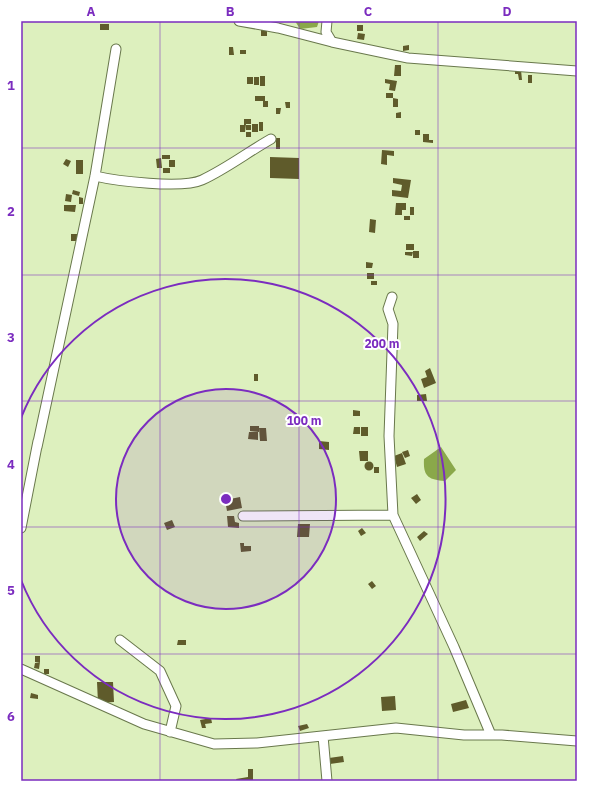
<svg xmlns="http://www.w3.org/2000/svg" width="598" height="802" viewBox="0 0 598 802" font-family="'IBM Plex Sans',sans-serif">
<rect width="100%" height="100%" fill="#ddf0be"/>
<path fill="#8aa84a" d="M 295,21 L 319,21 L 317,27 L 300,29 Z
M 441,447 L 456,470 L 445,481 C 428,480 423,476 424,459 Z"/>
<path fill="#5f5b2b" d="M 100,24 L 109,24 L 109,30 L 100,30 Z
M 357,25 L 363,25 L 363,31 L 357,31 Z
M 261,30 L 267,30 L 267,36 L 261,36 Z
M 358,33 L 365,34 L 364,40 L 357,39 Z
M 409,45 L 409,50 L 403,51 L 403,46 Z
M 229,47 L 233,47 L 234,55 L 229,55 Z
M 240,50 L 246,50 L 246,54 L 240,54 Z
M 395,65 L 401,65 L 401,76 L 394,76 Z
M 515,70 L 521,70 L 522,80 L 519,80 L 518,74 L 515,74 Z
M 528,75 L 532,75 L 532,83 L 528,83 Z
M 260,76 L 265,76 L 265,86 L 260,86 Z
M 247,77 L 253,77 L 253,84 L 247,84 Z
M 254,77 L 259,77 L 259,85 L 254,85 Z
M 385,79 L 397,81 L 395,91 L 389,90 L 390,84 L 385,83 Z
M 386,93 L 393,93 L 393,98 L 386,98 Z
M 255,96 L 265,96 L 265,101 L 255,101 Z
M 393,98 L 398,99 L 398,107 L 393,107 Z
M 263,101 L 268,101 L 268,107 L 263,107 Z
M 285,102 L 290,102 L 290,108 L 286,108 Z
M 276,108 L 281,108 L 280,114 L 276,114 Z
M 401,112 L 401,118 L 396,118 L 396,113 Z
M 244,119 L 251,119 L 251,124 L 246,124 L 245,132 L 240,132 L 240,125 L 244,125 Z
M 259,122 L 263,122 L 263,131 L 259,131 Z
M 252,124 L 258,124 L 258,132 L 252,132 Z
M 246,125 L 251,125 L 251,130 L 246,130 Z
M 415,130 L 420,130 L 420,135 L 415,135 Z
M 246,132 L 251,132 L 251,137 L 246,137 Z
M 423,134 L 429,134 L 429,140 L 433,140 L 433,143 L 423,142 Z
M 276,138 L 280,138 L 280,149 L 276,149 Z
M 382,150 L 394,151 L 394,156 L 387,155 L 387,165 L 381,164 Z
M 162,155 L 170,155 L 170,159 L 162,159 Z
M 270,157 L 299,158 L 299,179 L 270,178 Z
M 161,158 L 162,168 L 157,168 L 156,159 Z
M 66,159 L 71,161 L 68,167 L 63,164 Z
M 76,160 L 83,160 L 83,174 L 76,174 Z
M 169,160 L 175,160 L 175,167 L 169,167 Z
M 163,168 L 170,168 L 170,173 L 163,173 Z
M 393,178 L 411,180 L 408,198 L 392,196 L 392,190 L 401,191 L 402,185 L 393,183 Z
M 73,190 L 80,192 L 79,196 L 72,194 Z
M 66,194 L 72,195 L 71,202 L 65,201 Z
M 79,197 L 83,198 L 83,204 L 79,204 Z
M 396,203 L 406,203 L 406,210 L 402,210 L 402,215 L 395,215 Z
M 64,205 L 76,205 L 75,212 L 64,211 Z
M 410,207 L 414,207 L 414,215 L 410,215 Z
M 404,216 L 410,216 L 410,220 L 404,220 Z
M 370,219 L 376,220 L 375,233 L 369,232 Z
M 71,234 L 79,234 L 79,241 L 71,241 Z
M 406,244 L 414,244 L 414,250 L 406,250 Z
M 413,251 L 419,251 L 419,258 L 413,258 Z
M 405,252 L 413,252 L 412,256 L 405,255 Z
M 366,262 L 373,263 L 372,268 L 366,268 Z
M 367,273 L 374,273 L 374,279 L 367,279 Z
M 371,281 L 377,281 L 377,285 L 371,285 Z
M 430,368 L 436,383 L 424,388 L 421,379 L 427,377 L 425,371 Z
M 254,374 L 258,374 L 258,381 L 254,381 Z
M 426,394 L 427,401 L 417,401 L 417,395 Z
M 353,410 L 360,411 L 360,416 L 353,416 Z
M 250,426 L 259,426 L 259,432 L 250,431 Z
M 354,427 L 360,427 L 360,434 L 353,434 Z
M 361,427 L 368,427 L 368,436 L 361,436 Z
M 259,428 L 266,428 L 267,441 L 260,441 Z
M 249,432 L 258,432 L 258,440 L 248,439 Z
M 319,441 L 329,442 L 329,450 L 319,449 Z
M 408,450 L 410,456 L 405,458 L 402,452 Z
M 359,451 L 368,451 L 368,461 L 360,461 Z
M 402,453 L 406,464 L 397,467 L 394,456 Z
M364.5 466a4.5 4.5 0 1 1 9 0a4.5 4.5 0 1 1-9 0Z
M 374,467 L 379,467 L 379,473 L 374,473 Z
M 417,494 L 421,500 L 416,504 L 411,498 Z
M 240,497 L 242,508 L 227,511 L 225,500 Z
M 227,516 L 234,516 L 235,522 L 239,523 L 239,528 L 228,527 Z
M 172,520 L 175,527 L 167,530 L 164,523 Z
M 298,524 L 310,524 L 309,537 L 297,537 Z
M 362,528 L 366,533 L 361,536 L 358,531 Z
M 424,531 L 428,534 L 420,541 L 417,537 Z
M 240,543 L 244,543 L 244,546 L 251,546 L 251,551 L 241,552 Z
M 372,581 L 376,586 L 372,589 L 368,584 Z
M 178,640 L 186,640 L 186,645 L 177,645 Z
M 35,656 L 40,656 L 40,662 L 39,669 L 34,668 L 35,663 L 40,662 L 35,662 Z
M 44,669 L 49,669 L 49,674 L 44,674 Z
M 97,682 L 113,682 L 114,702 L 98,703 Z
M 31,693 L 38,695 L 38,699 L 30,698 Z
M 395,696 L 396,710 L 382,711 L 381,697 Z
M 466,700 L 469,708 L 453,712 L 451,704 Z
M 211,718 L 212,723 L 205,724 L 206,728 L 202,728 L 200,720 Z
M 307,724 L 309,728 L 300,731 L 298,726 Z
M 343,756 L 344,762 L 330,764 L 329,758 Z
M 248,769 L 253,769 L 253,781 L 237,781 L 236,779 L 248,777 Z"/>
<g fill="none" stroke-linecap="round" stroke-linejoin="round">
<defs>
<path id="minor" d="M 239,21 L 278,28 L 332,42
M 327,21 L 326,32 L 332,42 L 408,58 L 577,71
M 95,176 C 116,181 182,189 202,180 C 226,169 248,152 271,139
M 392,297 L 388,309 L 393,324 L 389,436 L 393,515
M 37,447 L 95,176 L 116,49
M 243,516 L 393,515 L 454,647 L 491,735
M 21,528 L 38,441
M 120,640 L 160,671 L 176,706 L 170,732
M 21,669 L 144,724 L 214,744 L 257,743 L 396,728 L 464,735 L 502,735 L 577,741
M 323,736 L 327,781"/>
</defs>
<use href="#minor" stroke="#69784c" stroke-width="11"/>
<use href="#minor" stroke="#fff" stroke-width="9"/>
</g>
<path fill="none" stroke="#7b2cbf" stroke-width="1" stroke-opacity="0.55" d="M 160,21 L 160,781M 299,21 L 299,781M 438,21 L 438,781M 21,148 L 577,148M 21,275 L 577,275M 21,401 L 577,401M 21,527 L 577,527M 21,654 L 577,654"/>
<circle cx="226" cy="499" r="110" fill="#7b2cbf" fill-opacity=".12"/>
<g fill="none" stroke="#7b2cbf" stroke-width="2">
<circle cx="226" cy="499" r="110"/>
<path d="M21 418A220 220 0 1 1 21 580"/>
</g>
<circle cx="226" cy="499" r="6" fill="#7b2cbf" stroke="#fff" stroke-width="2"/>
<g font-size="12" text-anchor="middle" font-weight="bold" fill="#7b2cbf" stroke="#fff" stroke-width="4" stroke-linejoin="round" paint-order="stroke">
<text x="382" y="348">200 m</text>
<text x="304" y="425">100 m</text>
</g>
<rect width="598" height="802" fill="none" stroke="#ffffff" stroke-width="44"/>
<rect x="22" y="22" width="554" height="758" fill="none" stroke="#7b2cbf" stroke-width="1.5"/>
<g font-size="13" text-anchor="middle" font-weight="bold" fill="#7b2cbf">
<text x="91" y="16">A</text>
<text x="230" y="16">B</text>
<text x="368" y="16">C</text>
<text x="507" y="16">D</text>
<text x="11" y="90">1</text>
<text x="11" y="216">2</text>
<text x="11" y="342">3</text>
<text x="11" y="469">4</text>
<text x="11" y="595">5</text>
<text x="11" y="721">6</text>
</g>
</svg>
